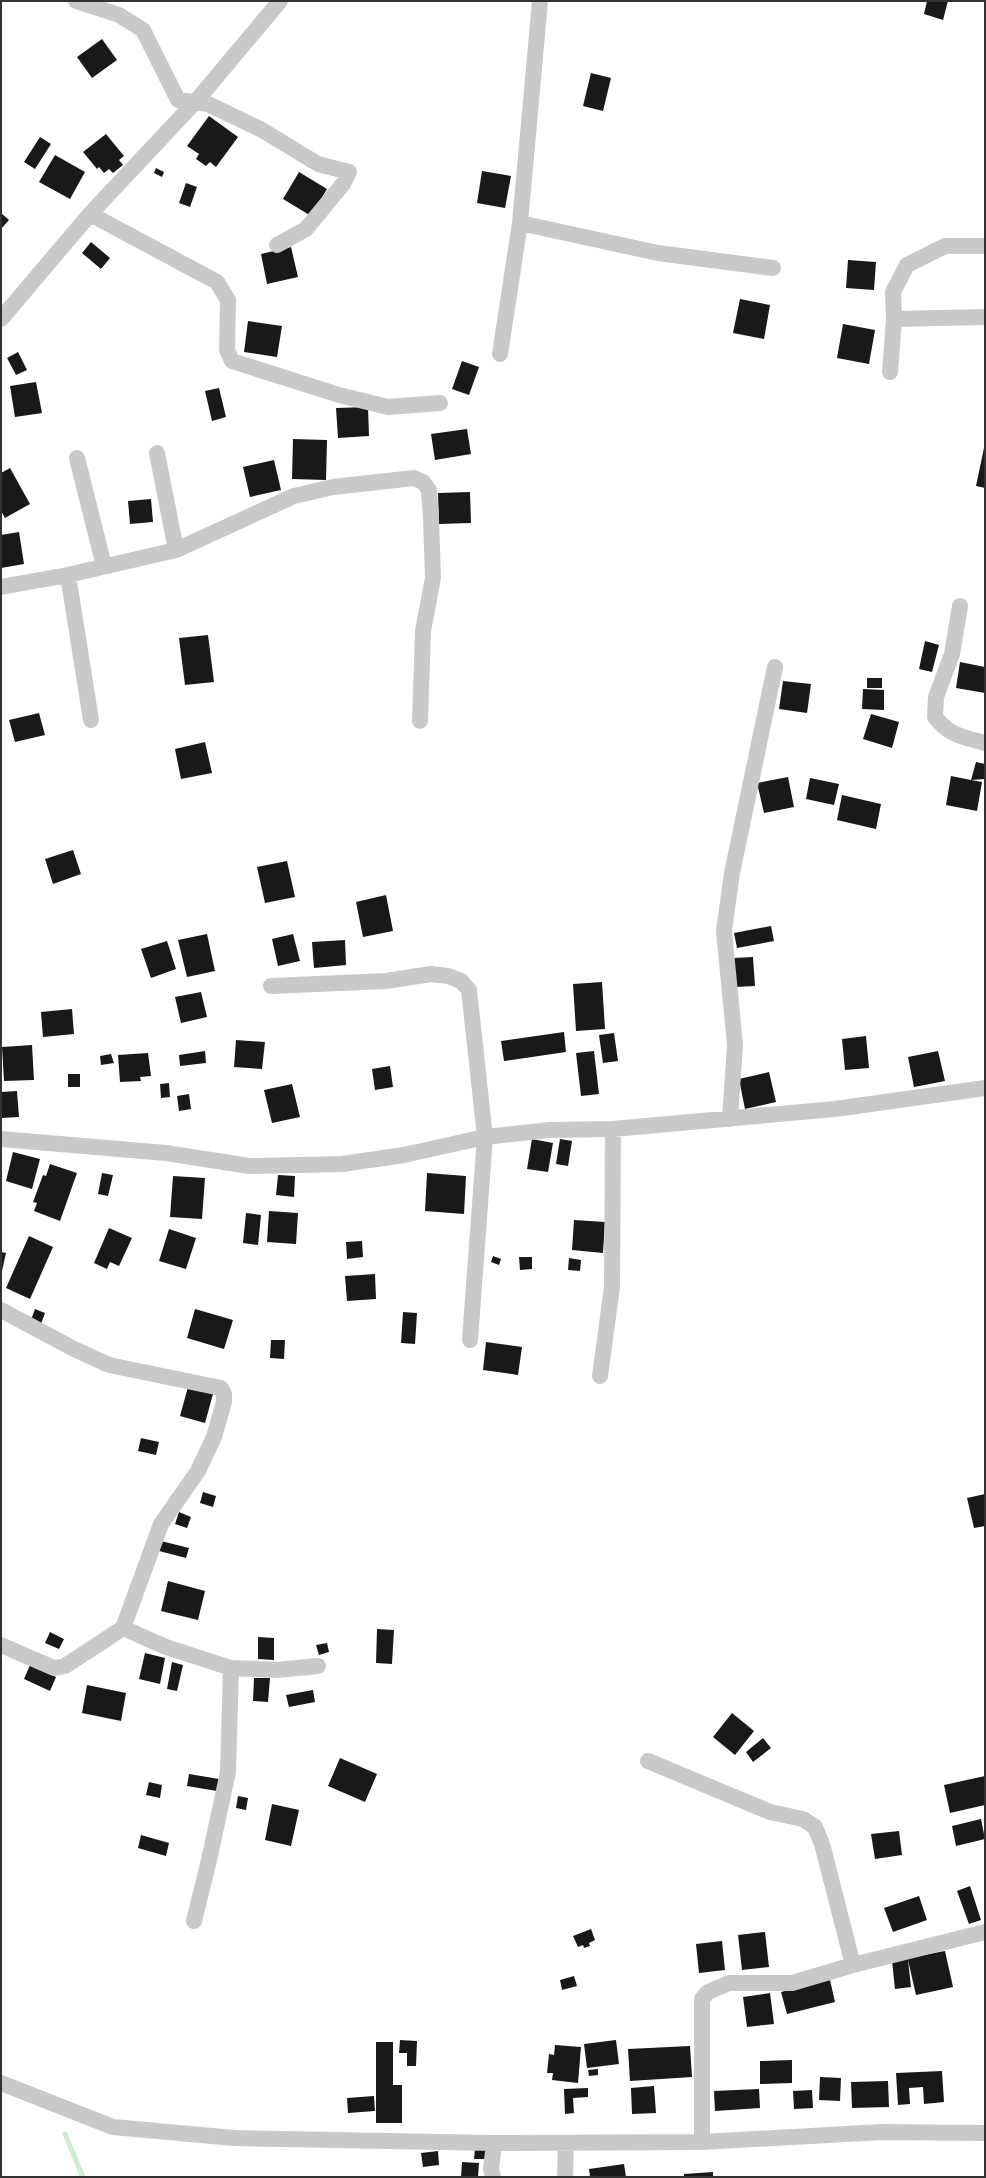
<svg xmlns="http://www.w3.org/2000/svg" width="986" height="2178" viewBox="0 0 986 2178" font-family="'Asap Condensed',sans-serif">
<rect width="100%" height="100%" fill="#fff"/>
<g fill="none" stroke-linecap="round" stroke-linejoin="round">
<path stroke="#ceeed3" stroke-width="5" d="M 65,2134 L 83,2177"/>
</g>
<path fill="#191919" d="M 927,1 L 948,1 L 943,20 L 924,14 Z
M 102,39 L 117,60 L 92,78 L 77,57 Z
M 591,73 L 611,78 L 603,111 L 583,106 Z
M 209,116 L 238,137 L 216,167 L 210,162 L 206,166 L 196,159 L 199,154 L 187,146 Z
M 106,134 L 124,156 L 119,160 L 123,165 L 113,173 L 109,169 L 104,173 L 99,167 L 97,169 L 83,152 Z
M 40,137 L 51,144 L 35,169 L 24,162 Z
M 55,155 L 85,172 L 70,199 L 39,182 Z
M 156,168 L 164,172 L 162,177 L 154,173 Z
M 482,171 L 511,176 L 505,208 L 477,203 Z
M 299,172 L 327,189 L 311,216 L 283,199 Z
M 186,183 L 197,187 L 190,207 L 179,203 Z
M 1,213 L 9,220 L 1,229 Z
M 91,242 L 110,258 L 101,269 L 82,253 Z
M 291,247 L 298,277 L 267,284 L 261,254 Z
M 848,260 L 876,262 L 874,290 L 846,288 Z
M 740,299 L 770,305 L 764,339 L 733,333 Z
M 248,321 L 282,326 L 277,357 L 244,352 Z
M 843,324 L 875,330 L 869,364 L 837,358 Z
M 18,352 L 27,370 L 16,375 L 7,358 Z
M 462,361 L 479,367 L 469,395 L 452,389 Z
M 36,382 L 42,413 L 15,417 L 10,386 Z
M 219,388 L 226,417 L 212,421 L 205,391 Z
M 368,407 L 369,436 L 338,438 L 336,408 Z
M 467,429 L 471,454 L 435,460 L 431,434 Z
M 293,439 L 327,440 L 326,480 L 292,479 Z
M 984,448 L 985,448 L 985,488 L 976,486 Z
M 274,460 L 281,490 L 250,497 L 243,467 Z
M 10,468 L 30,504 L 5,518 L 1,511 L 1,473 Z
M 470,492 L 471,523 L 439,524 L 438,493 Z
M 151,499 L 153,522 L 130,524 L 128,501 Z
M 19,532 L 24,564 L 1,568 L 1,535 Z
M 208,635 L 214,682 L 185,685 L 179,638 Z
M 925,641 L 939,645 L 932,672 L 919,669 Z
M 960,662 L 985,667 L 985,693 L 956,688 Z
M 867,678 L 882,678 L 882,688 L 867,688 Z
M 783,681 L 811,684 L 807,713 L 779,709 Z
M 863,689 L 884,690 L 884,710 L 862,709 Z
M 39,713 L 45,735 L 15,742 L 9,720 Z
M 871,714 L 899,722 L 892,748 L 863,739 Z
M 205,742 L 212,773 L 181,779 L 175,749 Z
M 976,762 L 985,764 L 985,779 L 971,780 L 982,782 L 977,811 L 946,805 L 951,776 L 971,780 Z
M 788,777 L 794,807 L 764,813 L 757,783 Z
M 810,778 L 839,784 L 834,805 L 806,799 Z
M 842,795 L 881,804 L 876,829 L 837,820 Z
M 73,850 L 81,874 L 53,884 L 45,859 Z
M 287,861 L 295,897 L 265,903 L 257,867 Z
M 386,895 L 393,931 L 363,937 L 356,902 Z
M 771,926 L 774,941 L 737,948 L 734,933 Z
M 207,934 L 215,971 L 187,977 L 178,940 Z
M 293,934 L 300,961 L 278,966 L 272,939 Z
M 345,940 L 346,965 L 314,968 L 312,942 Z
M 167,941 L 176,969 L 151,978 L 141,949 Z
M 753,957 L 755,986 L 735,987 L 733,958 Z
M 602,982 L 605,1029 L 576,1031 L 573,984 Z
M 201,992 L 207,1017 L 181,1023 L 175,997 Z
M 72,1009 L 74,1034 L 43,1037 L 41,1012 Z
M 564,1032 L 566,1052 L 504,1061 L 501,1041 Z
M 614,1033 L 618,1061 L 603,1063 L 599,1035 Z
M 866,1036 L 869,1068 L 845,1070 L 842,1039 Z
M 236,1040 L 265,1042 L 262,1069 L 234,1067 Z
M 32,1045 L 34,1080 L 4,1081 L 2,1047 Z
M 205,1051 L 206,1063 L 180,1066 L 179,1055 Z
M 594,1051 L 599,1094 L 581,1096 L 576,1053 Z
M 938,1051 L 945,1081 L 914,1087 L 908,1057 Z
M 148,1053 L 151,1076 L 140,1077 L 141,1081 L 120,1082 L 118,1055 Z
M 111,1054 L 114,1063 L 101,1065 L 100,1056 Z
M 390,1066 L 393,1087 L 375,1090 L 372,1069 Z
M 769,1072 L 776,1102 L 745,1109 L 739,1079 Z
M 68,1074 L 80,1074 L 80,1087 L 68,1087 Z
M 169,1083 L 170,1097 L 161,1098 L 160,1084 Z
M 292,1084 L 300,1117 L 272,1123 L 264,1090 Z
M 17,1091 L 19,1117 L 1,1118 L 1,1092 Z
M 189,1094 L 191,1109 L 179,1111 L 177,1096 Z
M 532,1139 L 553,1143 L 548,1172 L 527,1169 Z
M 560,1139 L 572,1141 L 568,1166 L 556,1164 Z
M 13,1152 L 40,1159 L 32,1189 L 6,1181 Z
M 50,1164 L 77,1173 L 60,1221 L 34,1211 L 37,1203 L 33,1202 L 43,1175 L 46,1176 Z
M 102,1173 L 113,1175 L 108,1196 L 98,1194 Z
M 427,1173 L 466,1176 L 464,1214 L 425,1211 Z
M 278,1175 L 295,1176 L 294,1197 L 276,1195 Z
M 173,1176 L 205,1178 L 202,1219 L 170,1217 Z
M 269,1211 L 298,1213 L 296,1244 L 267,1242 Z
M 246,1213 L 261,1215 L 258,1245 L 243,1243 Z
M 574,1220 L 605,1222 L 603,1253 L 572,1250 Z
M 109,1228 L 132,1238 L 119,1266 L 110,1262 L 107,1269 L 94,1263 Z
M 169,1229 L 196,1238 L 186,1269 L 159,1261 Z
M 29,1236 L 53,1247 L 30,1299 L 6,1288 Z
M 362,1241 L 363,1257 L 347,1259 L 346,1242 Z
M 1,1252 L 6,1253 L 2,1271 L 1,1271 Z
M 493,1256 L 501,1259 L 499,1265 L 491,1262 Z
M 519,1257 L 532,1257 L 532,1269 L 520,1270 Z
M 569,1258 L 581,1260 L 580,1271 L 568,1270 Z
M 375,1274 L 376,1299 L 347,1301 L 345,1276 Z
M 35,1309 L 45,1313 L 41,1324 L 31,1320 Z
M 195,1309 L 233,1320 L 224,1349 L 187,1338 Z
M 403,1312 L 417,1313 L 415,1344 L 401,1343 Z
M 271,1340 L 285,1340 L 284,1359 L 270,1358 Z
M 486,1342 L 522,1347 L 518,1375 L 483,1370 Z
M 188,1387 L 213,1394 L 205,1423 L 180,1416 Z
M 141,1438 L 159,1442 L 156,1455 L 138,1451 Z
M 203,1492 L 216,1496 L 213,1507 L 200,1503 Z
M 985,1494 L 985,1526 L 974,1528 L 967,1498 Z
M 179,1512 L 191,1517 L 187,1528 L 175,1524 Z
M 161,1541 L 189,1548 L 186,1558 L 159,1551 Z
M 168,1581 L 205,1591 L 198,1620 L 161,1611 Z
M 377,1629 L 394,1630 L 392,1664 L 376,1663 Z
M 50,1632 L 64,1639 L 59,1649 L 45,1643 Z
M 258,1637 L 274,1638 L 274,1660 L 258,1659 Z
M 327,1643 L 329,1652 L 319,1655 L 316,1645 Z
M 145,1653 L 165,1658 L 160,1684 L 139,1679 Z
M 172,1662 L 183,1665 L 177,1691 L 167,1689 Z
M 30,1665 L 56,1677 L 50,1691 L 24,1679 Z
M 254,1678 L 270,1678 L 268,1702 L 253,1701 Z
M 87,1685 L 126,1693 L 121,1721 L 82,1713 Z
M 313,1690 L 315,1702 L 289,1707 L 286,1695 Z
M 732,1713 L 754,1731 L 735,1755 L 713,1737 Z
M 763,1738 L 771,1748 L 753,1762 L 746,1752 Z
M 340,1758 L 377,1774 L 365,1802 L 328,1786 Z
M 189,1774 L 219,1779 L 217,1791 L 187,1786 Z
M 985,1776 L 985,1805 L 950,1813 L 944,1785 Z
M 149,1782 L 162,1785 L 160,1798 L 146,1795 Z
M 238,1796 L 248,1798 L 246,1810 L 236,1808 Z
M 272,1804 L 299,1810 L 291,1846 L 265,1840 Z
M 981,1819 L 985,1839 L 956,1846 L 952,1826 Z
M 899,1831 L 902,1855 L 875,1859 L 871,1834 Z
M 141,1835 L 169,1843 L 166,1856 L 138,1848 Z
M 970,1886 L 981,1920 L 969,1924 L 957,1891 Z
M 919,1896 L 927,1920 L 893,1932 L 884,1908 Z
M 591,1929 L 595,1940 L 589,1943 L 590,1946 L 584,1948 L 583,1945 L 578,1947 L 573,1936 Z
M 765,1932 L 769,1967 L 742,1970 L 738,1935 Z
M 722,1941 L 725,1970 L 699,1973 L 696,1944 Z
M 945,1951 L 953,1987 L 916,1995 L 908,1960 L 911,1987 L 895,1989 L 892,1961 Z
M 574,1976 L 577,1986 L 562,1990 L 560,1980 Z
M 830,1980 L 835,2002 L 787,2014 L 781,1992 Z
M 770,1993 L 774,2024 L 747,2027 L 743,1997 Z
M 400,2040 L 417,2041 L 416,2066 L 407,2066 L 407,2053 L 399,2053 Z
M 616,2040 L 619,2064 L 587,2068 L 584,2044 Z
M 376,2042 L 393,2042 L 393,2085 L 402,2085 L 402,2123 L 376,2123 Z
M 555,2045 L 581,2047 L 578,2083 L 552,2080 L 553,2073 L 547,2073 L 549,2054 L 554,2055 Z
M 690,2046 L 692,2077 L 630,2081 L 628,2049 Z
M 792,2060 L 792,2083 L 760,2084 L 760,2061 Z
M 598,2069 L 598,2075 L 589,2076 L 588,2070 Z
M 942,2071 L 944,2102 L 924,2104 L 923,2087 L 909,2088 L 910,2104 L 898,2105 L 896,2073 Z
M 820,2077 L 841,2078 L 840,2101 L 819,2100 Z
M 888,2081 L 889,2107 L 852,2108 L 851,2082 Z
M 654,2086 L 656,2113 L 632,2114 L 631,2088 Z
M 588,2088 L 588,2097 L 573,2098 L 574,2113 L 565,2114 L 564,2089 Z
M 759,2089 L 760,2108 L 715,2111 L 714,2091 Z
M 812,2090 L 813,2108 L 794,2109 L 793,2091 Z
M 374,2096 L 375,2111 L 348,2113 L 347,2098 Z
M 475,2148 L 487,2148 L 486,2159 L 474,2159 Z
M 438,2151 L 439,2165 L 423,2167 L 421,2153 Z
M 462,2162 L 479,2163 L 478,2177 L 461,2177 Z
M 624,2164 L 626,2177 L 590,2177 L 589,2169 Z
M 713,2172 L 713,2177 L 684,2177 L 684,2174 Z"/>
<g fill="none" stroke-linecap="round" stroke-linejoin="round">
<path stroke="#c9c9c9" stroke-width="16" d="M 76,1 L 119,15 L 143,30 L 178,100 L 208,104 L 262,130 L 318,164 L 349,172 L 343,184 L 306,229 L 277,245
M 90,214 L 217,282 L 228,300 L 227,350 L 232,361 L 339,395 L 388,407 L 440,403
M 520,223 L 658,253 L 773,268
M 1,319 L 90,214 L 197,100 L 280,1
M 894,319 L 985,317
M 500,354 L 520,223 L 540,1
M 890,372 L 894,319 L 893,292 L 907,265 L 945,246 L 985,246
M 157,453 L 176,550
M 77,458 L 104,566
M 68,575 L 91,720
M 1,587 L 68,575 L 176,550 L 294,496 L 333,487 L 414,478 L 423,482 L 429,490 L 431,519 L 433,578 L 423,631 L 420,721
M 960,606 L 952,654 L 936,697 L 935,717 C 950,736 963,737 985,743
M 271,986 L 386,981 L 431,974 L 448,976 L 461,981 L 469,990 L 485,1137 L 470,1340
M 730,1119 L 735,1045 L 724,931 L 732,873 L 775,667
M 1,1139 L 166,1153 L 249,1166 L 342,1164 L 404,1155 L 485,1137 L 550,1130 L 613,1129 L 835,1109 L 985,1088
M 1,1310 L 74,1349 L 109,1365 L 221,1388 L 224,1394 L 224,1402 L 214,1437 L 198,1471 L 161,1524 L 123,1628 L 65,1666 L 54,1668 L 1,1645
M 600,1376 L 612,1287 L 613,1129
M 123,1628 L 166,1647 L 231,1668 L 228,1772 L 209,1860 L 194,1921
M 231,1668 L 277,1670 L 318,1666
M 648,1761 L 770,1812 L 803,1819 L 815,1827 L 822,1844 L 853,1965
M 1,2083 L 113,2127 L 234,2138 L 494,2143 L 702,2142 L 882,2132 L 985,2133
M 702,2142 L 702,1999 L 708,1992 L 729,1983 L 792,1983 L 853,1965 L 985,1932
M 493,2177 L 491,2169 L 494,2143
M 565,2177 L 566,2143"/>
</g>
<rect width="986" height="2178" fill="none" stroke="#323232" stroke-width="4"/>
</svg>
